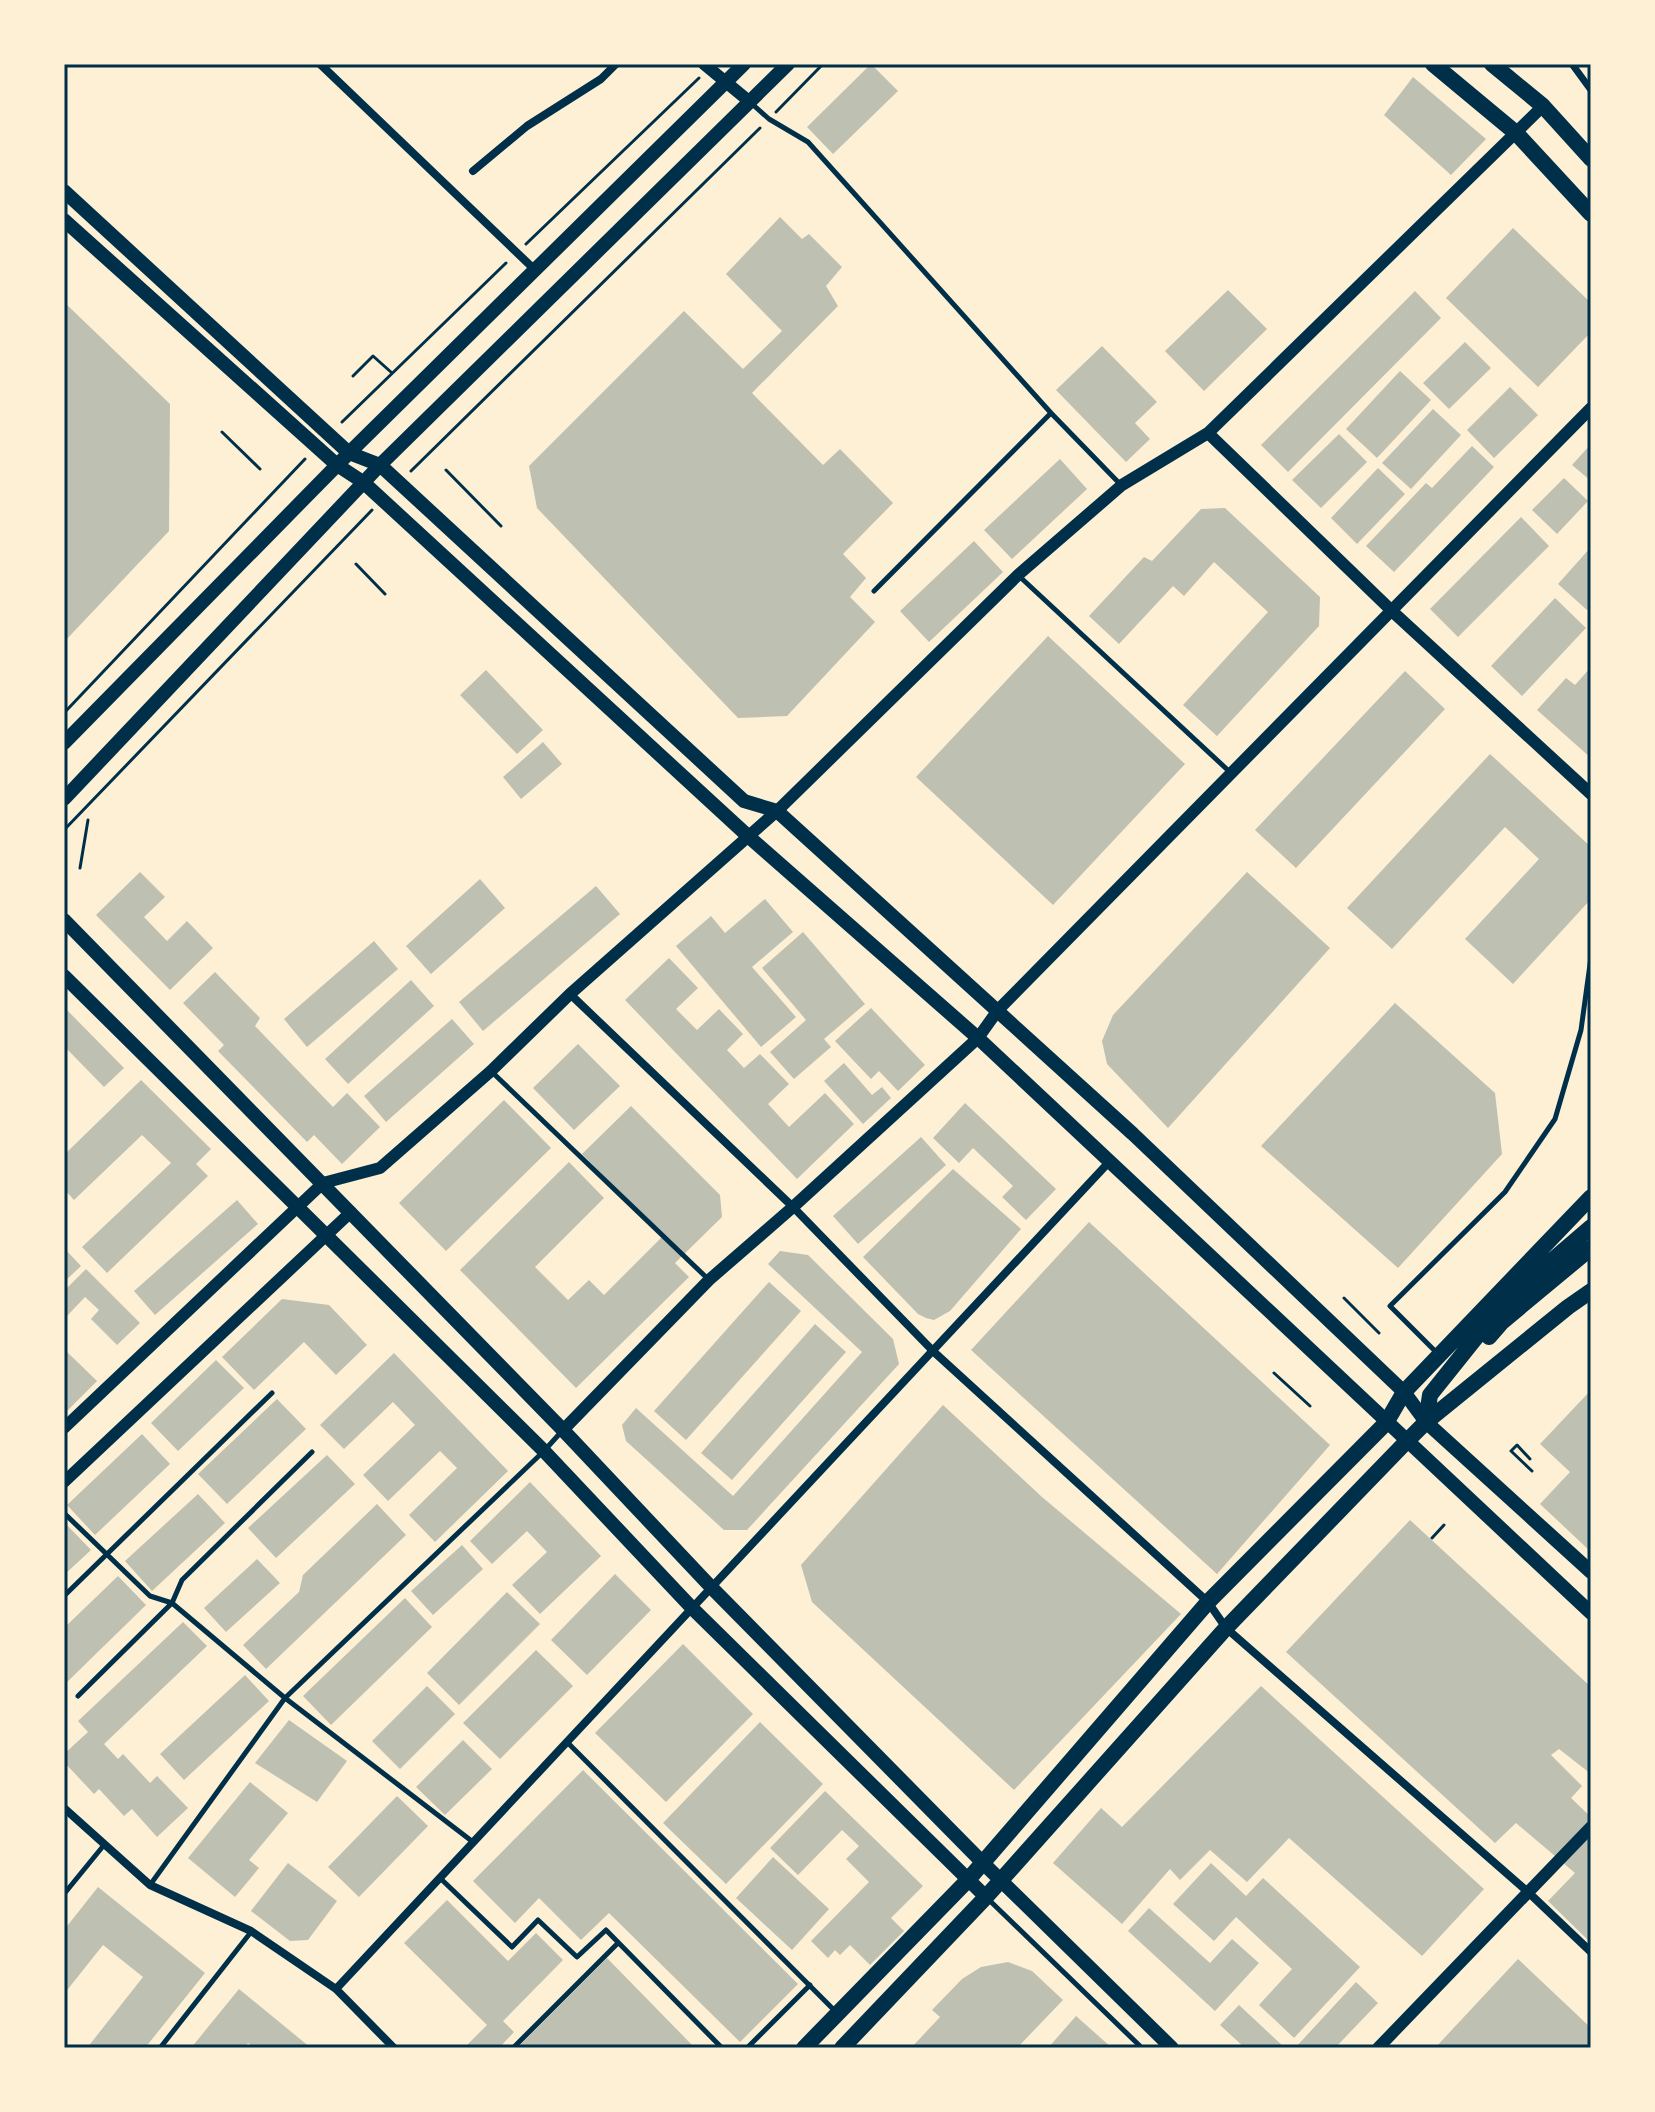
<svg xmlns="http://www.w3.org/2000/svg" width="1655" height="2112" viewBox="0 0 1655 2112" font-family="Literata,serif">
<rect width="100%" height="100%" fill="#fdf0d5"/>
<path fill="#bec0b2" d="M 871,64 L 898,91 L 833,154 L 807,127 Z
M 1413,77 L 1486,139 L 1451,175 L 1384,115 Z
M 780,217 L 802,239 L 809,234 L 842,267 L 826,286 L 838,306 L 752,393 L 823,465 L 840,449 L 893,503 L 843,554 L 866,578 L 850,597 L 875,622 L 787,716 L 738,718 L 537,508 L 529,466 L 684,311 L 743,369 L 782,331 L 726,274 Z
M 1513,228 L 1591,303 L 1591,332 L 1538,387 L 1446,298 Z
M 1228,290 L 1267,329 L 1204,391 L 1165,351 Z
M 1415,291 L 1441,318 L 1288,472 L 1261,445 Z
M 64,302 L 170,404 L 169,531 L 64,642 Z
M 1465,342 L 1491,368 L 1449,409 L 1423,383 Z
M 1102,346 L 1157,402 L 1135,423 L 1150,439 L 1126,462 L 1056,390 Z
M 1400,371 L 1431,400 L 1377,458 L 1346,429 Z
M 1510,387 L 1538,415 L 1494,458 L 1467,430 Z
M 1433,409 L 1461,435 L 1411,489 L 1382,463 Z
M 1339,434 L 1367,462 L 1321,508 L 1292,480 Z
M 1591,444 L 1591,481 L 1572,465 Z
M 1472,446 L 1494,467 L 1394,572 L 1366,546 L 1426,483 L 1432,488 Z
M 1060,459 L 1087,489 L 1012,559 L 984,530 Z
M 1378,468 L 1405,494 L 1357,544 L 1331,518 Z
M 1564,478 L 1588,501 L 1557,534 L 1532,510 Z
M 1225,508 L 1320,597 L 1319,626 L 1217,736 L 1183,705 L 1268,612 L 1214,562 L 1184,596 L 1173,586 L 1119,644 L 1089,616 L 1144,557 L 1152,561 L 1201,509 Z
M 1521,517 L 1549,546 L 1458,637 L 1430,609 Z
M 974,541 L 1003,572 L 929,642 L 900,611 Z
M 1591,547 L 1591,606 L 1587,610 L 1558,584 Z
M 1555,598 L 1586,628 L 1522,696 L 1491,666 Z
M 1048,636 L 1185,764 L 1053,905 L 916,777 Z
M 1591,667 L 1591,758 L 1537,710 L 1566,678 L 1575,685 Z
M 486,670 L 543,730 L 517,754 L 460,695 Z
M 1405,671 L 1445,709 L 1296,868 L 1255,830 Z
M 543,742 L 562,764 L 521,799 L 503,777 Z
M 1490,754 L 1591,847 L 1591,899 L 1513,984 L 1465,939 L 1539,859 L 1505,827 L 1392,949 L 1347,908 Z
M 140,872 L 165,897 L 144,917 L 167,941 L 187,921 L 213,948 L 170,990 L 96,915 Z
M 1247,872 L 1330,948 L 1168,1128 L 1107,1064 L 1102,1041 L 1113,1015 Z
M 480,879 L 505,908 L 431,974 L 406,946 Z
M 596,886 L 620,914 L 483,1031 L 459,1002 Z
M 765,899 L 793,932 L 752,967 L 796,1017 L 761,1047 L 676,946 L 711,916 L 725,933 Z
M 803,932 L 865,1004 L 824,1039 L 831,1047 L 794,1079 L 770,1052 L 806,1020 L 762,968 Z
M 374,941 L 398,969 L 307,1047 L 284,1019 Z
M 669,958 L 698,988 L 676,1009 L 697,1030 L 719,1009 L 743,1034 L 727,1050 L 744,1068 L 760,1054 L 789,1084 L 768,1104 L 789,1127 L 825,1093 L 854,1124 L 797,1179 L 625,1000 Z
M 215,972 L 260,1018 L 255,1026 L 333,1107 L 347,1093 L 380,1127 L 342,1164 L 314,1135 L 307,1142 L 218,1051 L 224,1045 L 183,1003 Z
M 411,980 L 434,1006 L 348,1084 L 325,1059 Z
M 1395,1003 L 1495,1093 L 1502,1154 L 1398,1268 L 1261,1146 Z
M 64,1007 L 124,1068 L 104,1087 L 64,1046 Z
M 871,1008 L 925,1065 L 898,1091 L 879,1071 L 871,1079 L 835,1041 Z
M 452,1019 L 474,1044 L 386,1122 L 364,1096 Z
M 578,1044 L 620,1086 L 574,1130 L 533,1088 Z
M 844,1063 L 872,1095 L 882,1087 L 891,1098 L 863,1124 L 824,1081 Z
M 141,1080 L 211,1149 L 196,1164 L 208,1176 L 107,1273 L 82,1247 L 171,1163 L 142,1135 L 74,1200 L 64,1189 L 64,1155 Z
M 504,1100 L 551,1148 L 446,1251 L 399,1203 Z
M 965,1103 L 1056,1189 L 1026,1220 L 1002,1197 L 1013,1186 L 973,1148 L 959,1163 L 933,1138 Z
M 631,1106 L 720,1195 L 722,1217 L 675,1263 L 689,1277 L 576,1388 L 460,1270 L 569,1162 L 604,1198 L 535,1267 L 568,1300 L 589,1280 L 604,1295 L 663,1236 L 582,1154 Z
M 921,1137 L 946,1165 L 858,1244 L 833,1216 Z
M 953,1169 L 1021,1229 L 950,1311 L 934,1320 L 926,1318 L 918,1314 L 863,1257 Z
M 237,1200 L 258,1224 L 155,1315 L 134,1291 Z
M 1089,1222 L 1330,1445 L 1217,1574 L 971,1350 Z
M 64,1248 L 81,1266 L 64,1282 Z
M 780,1251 L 808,1255 L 893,1339 L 899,1364 L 747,1530 L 724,1530 L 626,1441 L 622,1425 L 636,1408 L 733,1496 L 862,1352 L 768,1264 Z
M 86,1269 L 140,1323 L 117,1345 L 91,1319 L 99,1310 L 85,1297 L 67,1316 L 64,1313 L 64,1291 Z
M 769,1282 L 801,1311 L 686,1440 L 654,1411 Z
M 282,1299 L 329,1305 L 367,1345 L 336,1375 L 304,1342 L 254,1390 L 222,1357 Z
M 815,1324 L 846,1352 L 732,1480 L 701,1453 Z
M 64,1349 L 97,1381 L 64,1414 Z
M 394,1353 L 508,1471 L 435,1542 L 409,1515 L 457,1468 L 440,1451 L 388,1501 L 363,1475 L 415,1425 L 393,1402 L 344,1449 L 320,1425 Z
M 216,1360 L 244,1388 L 178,1451 L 151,1423 Z
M 1591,1390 L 1591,1552 L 1540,1504 L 1570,1472 L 1540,1444 Z
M 277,1399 L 306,1429 L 227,1504 L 198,1474 Z
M 943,1405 L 1042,1497 L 1181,1614 L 1014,1790 L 812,1602 L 801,1565 Z
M 142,1434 L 170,1464 L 95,1535 L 67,1505 Z
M 327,1455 L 355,1484 L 276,1558 L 248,1528 Z
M 530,1482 L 601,1556 L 540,1614 L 512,1585 L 547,1552 L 527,1531 L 492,1564 L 470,1541 Z
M 198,1494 L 225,1523 L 152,1591 L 125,1561 Z
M 377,1504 L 406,1535 L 266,1669 L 243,1645 L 299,1592 L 303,1575 Z
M 1410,1520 L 1591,1687 L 1591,1774 L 1559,1749 L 1551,1755 L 1582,1786 L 1571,1798 L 1591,1817 L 1591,1943 L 1548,1901 L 1575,1873 L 1516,1823 L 1495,1843 L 1286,1652 Z
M 64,1522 L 91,1550 L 64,1575 Z
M 462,1545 L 483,1569 L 433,1615 L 411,1591 Z
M 257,1559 L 280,1583 L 226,1632 L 204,1608 Z
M 615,1574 L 651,1610 L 587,1675 L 551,1640 Z
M 118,1576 L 146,1605 L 64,1685 L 64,1628 Z
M 507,1592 L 540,1624 L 459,1705 L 427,1673 Z
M 405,1598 L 432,1627 L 331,1725 L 303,1696 Z
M 183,1622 L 207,1646 L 104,1744 L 118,1759 L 123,1754 L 150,1783 L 157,1776 L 188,1808 L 157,1837 L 132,1809 L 124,1816 L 99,1789 L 94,1794 L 64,1762 L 64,1754 L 88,1732 L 78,1721 Z
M 683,1644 L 753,1714 L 666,1802 L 595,1733 Z
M 536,1650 L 573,1686 L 500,1759 L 463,1723 Z
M 245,1675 L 269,1701 L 184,1780 L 160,1754 Z
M 427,1686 L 455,1714 L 400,1769 L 372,1741 Z
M 1261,1686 L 1484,1889 L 1422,1956 L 1289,1838 L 1247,1882 L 1210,1850 L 1180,1880 L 1170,1869 L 1122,1924 L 1053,1863 L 1101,1808 L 1122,1827 Z
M 289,1720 L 347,1761 L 317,1802 L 255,1763 Z
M 760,1722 L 823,1784 L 726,1884 L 663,1823 Z
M 463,1740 L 492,1769 L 445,1815 L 416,1787 Z
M 583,1770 L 798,1984 L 740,2042 L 609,1913 L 581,1940 L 539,1898 L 515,1923 L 473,1881 Z
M 250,1782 L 288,1813 L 249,1860 L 259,1868 L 235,1897 L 188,1858 Z
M 825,1791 L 923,1886 L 891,1918 L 904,1931 L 870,1965 L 850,1945 L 840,1955 L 835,1950 L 828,1958 L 811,1941 L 869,1882 L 846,1859 L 859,1846 L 842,1830 L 798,1875 L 770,1848 Z
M 397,1796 L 428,1826 L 359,1897 L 328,1867 Z
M 773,1857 L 829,1909 L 792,1950 L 736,1898 Z
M 288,1863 L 337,1901 L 308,1940 L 290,1941 L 251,1911 Z
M 1211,1863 L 1246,1896 L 1263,1878 L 1360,1967 L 1294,2038 L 1259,2005 L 1292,1969 L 1236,1917 L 1214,1941 L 1173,1904 Z
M 98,1887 L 205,1973 L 145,2048 L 87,2048 L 143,1977 L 103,1945 L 64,1994 L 64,1930 Z
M 447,1900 L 508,1961 L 536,1933 L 563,1960 L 503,2021 L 514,2032 L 499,2048 L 464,2048 L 487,2025 L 404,1943 Z
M 1149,1908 L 1210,1963 L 1232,1939 L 1259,1963 L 1215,2011 L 1128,1931 Z
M 607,1958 L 695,2048 L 517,2048 Z
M 1518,1959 L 1591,2028 L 1591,2043 L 1587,2048 L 1435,2048 Z
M 1008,1962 L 1032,1971 L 1063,2000 L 1017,2048 L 911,2048 L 940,2017 L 932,2010 L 962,1979 L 981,1967 Z
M 1356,1982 L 1378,2003 L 1335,2048 L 1295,2048 Z
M 239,1989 L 311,2048 L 255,2048 L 248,2043 L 244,2048 L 191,2048 Z
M 1239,2005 L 1285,2048 L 1245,2048 L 1220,2025 Z
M 1076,2016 L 1112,2048 L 1048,2048 Z"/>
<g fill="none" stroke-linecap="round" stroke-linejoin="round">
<path stroke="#003049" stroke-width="3" d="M 776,112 L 823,64
M 526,244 L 699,78
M 353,376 L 373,356 L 392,373
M 342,422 L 506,263
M 222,432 L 260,469
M 446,470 L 501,526
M 411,471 L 760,128
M 356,564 L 385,594
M 64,713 L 305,459
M 64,830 L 372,510
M 80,868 L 88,820
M 1344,1298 L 1379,1333
M 1274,1373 L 1310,1406
M 1530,1459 L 1517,1445 L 1511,1451 L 1532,1471
M 1432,1538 L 1444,1525"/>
<path stroke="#003049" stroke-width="5" d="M 751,103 L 769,119 L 808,142 L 1051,413 L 1121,485
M 1019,576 L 1232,774
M 874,591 L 1051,413
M 493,1073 L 708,1279
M 1438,1354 L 1390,1306 L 1505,1192 L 1555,1119 L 1581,1030 L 1591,957
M 64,1513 L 150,1596 L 172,1603 L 285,1698 L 473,1842
M 64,1596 L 272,1393
M 78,1696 L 172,1603 L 182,1580 L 312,1452
M 567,1742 L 836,2012
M 440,1878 L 512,1947 L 538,1920 L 577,1957 L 606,1930 L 722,2048
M 150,1885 L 285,1698 L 544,1451 L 562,1431
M 64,1894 L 104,1845
M 987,1898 L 1142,2048
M 160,2048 L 251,1932
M 513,2048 L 618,1943
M 747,2048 L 810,1985"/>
<path stroke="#003049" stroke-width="7" d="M 1572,64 L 1591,90"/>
<path stroke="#003049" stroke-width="8" d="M 320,64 L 534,269
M 473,171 L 527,126 L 601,79 L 616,64
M 570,994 L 793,1207 L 934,1352 L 1208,1602 L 1226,1628 L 1528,1892 L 1591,1952
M 64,1808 L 150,1885 L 251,1931 L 336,1989 L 394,2048
M 336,1989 L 1110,1161"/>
<path stroke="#003049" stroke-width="12" d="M 704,64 L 750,102
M 1208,433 L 1393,612 L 1591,794
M 64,1428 L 323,1183 L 380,1168 L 491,1071 L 570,994 L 777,811 L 1018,575 L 1122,485 L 1208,433 L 1543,106
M 563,1430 L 709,1280 L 793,1207 L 978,1038 L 998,1010 L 1591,408
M 64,1482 L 351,1212
M 1378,2048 L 1591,1827"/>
<path stroke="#003049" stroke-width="14" d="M 64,191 L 349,453 L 380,465 L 744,801 L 777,811 L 1133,1134 L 1404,1392 L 1426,1422 L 1591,1572
M 64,220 L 337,465 L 363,482 L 749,837 L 978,1038 L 1591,1613
M 64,743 L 349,453 L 744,64
M 64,799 L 380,465 L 788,64
M 64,920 L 563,1430 L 711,1587 L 983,1863 L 1172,2048
M 64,976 L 544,1451 L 692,1608 L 986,1897"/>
<path stroke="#003049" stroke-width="16" d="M 1433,64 L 1516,133 L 1591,214
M 1492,64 L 1543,106 L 1591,159
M 1489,1337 L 1502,1322 L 1591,1248
M 1426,1422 L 1430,1395 L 1506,1300 L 1591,1227
M 804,2048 L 967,1881 L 1208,1602 L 1386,1423 L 1404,1392 L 1591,1197
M 842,2048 L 986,1897 L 1226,1628 L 1406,1442 L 1426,1422 L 1568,1307 L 1591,1291"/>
</g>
<rect width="1655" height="2112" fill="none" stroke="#fdf0d5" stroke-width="132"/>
<rect x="66" y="66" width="1523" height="1980" fill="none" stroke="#003049" stroke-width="3"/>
</svg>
